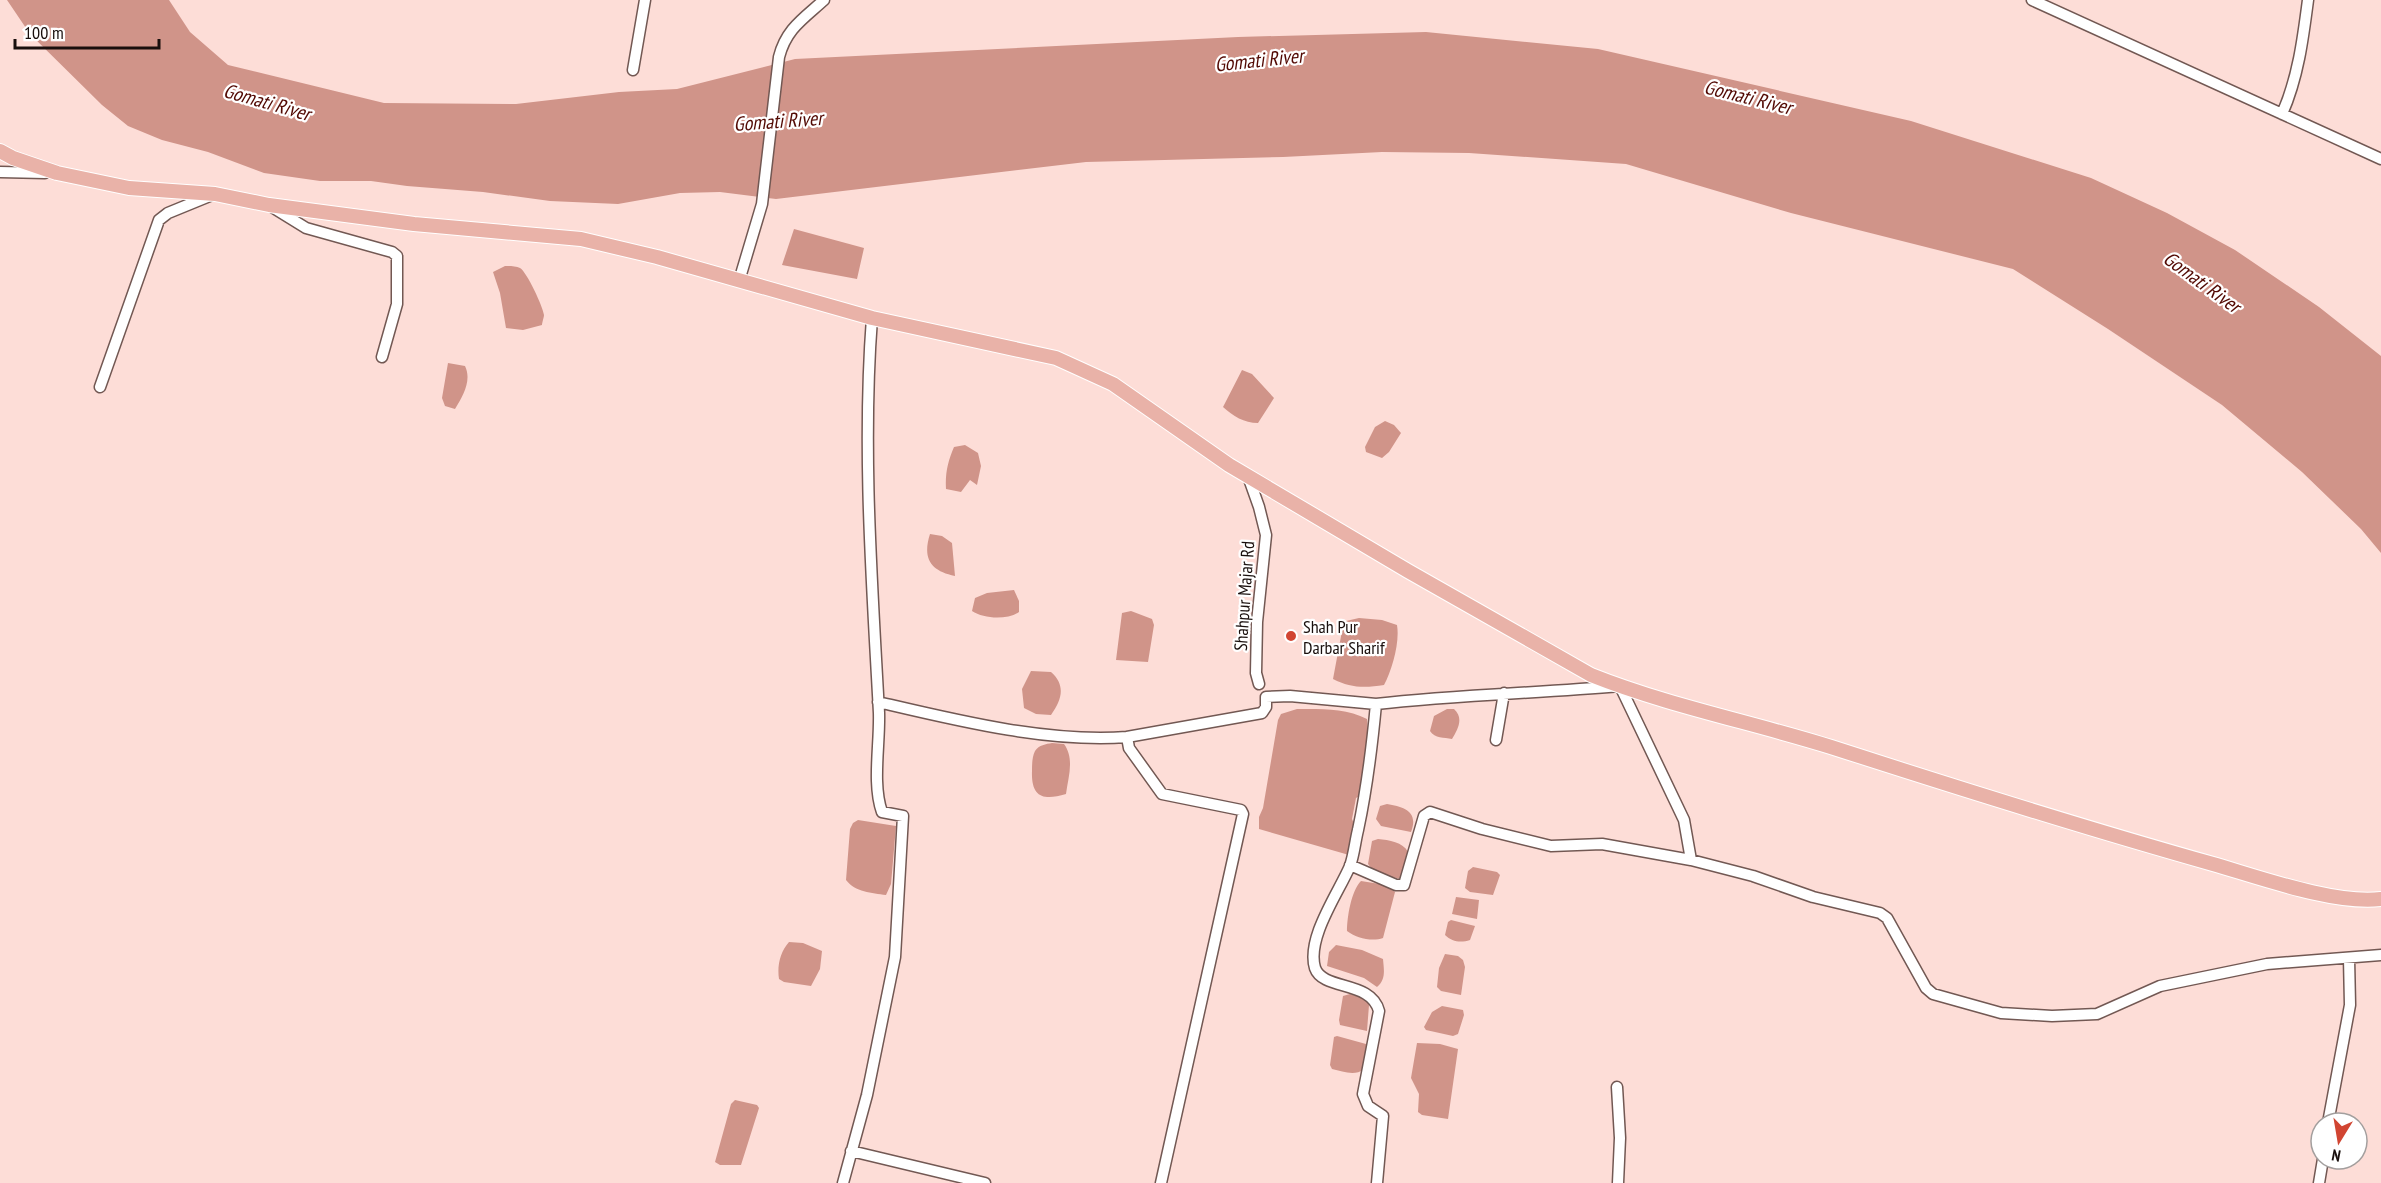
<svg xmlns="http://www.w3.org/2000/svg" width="2381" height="1183" viewBox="0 0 2381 1183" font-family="'PT Sans Narrow',sans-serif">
<rect width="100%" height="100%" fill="#fdddd7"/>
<path fill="#d09489" d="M 7,0 L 169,0 L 190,32 L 228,65 L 384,103 L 516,104 L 619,92 L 677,89 L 795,59 L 1238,37 L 1426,32 L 1598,49 L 1911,121 L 2091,178 L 2167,213 L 2235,250 L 2319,307 L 2381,356 L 2381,553 L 2361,529 L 2302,472 L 2222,405 L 2108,329 L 2013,269 L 1791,213 L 1626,164 L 1469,153 L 1382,152 L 1283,157 L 1086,162 L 776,199 L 720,192 L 680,193 L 618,204 L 550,201 L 483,192 L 407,186 L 371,181 L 320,181 L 264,173 L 208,152 L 162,140 L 128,126 L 102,105 L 30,34 Z
M 794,229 L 864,248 L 857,279 L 782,265 Z
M 505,266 C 509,266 516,266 520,268 C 527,272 543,307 544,315 C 544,317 542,323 542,325 L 523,330 L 506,328 L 500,293 L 493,272 Z
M 448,363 L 465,366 C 472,380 463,396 455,409 L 445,406 L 442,398 Z
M 1242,370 L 1252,374 L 1274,398 L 1258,423 C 1244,423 1233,416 1223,407 Z
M 1385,421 L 1394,425 L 1401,433 L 1389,452 L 1382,458 L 1366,452 L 1365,447 L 1375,427 Z
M 965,445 L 978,453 L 981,466 L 977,485 L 970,480 L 961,492 L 946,489 C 945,473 948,461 954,447 Z
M 930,534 L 942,536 L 952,543 L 955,576 C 931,571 922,559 930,534 Z
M 1014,590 L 1019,601 L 1019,612 C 1007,620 984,619 972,611 L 975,598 L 987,593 Z
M 1131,611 L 1152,619 L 1154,625 L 1148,662 L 1116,660 L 1122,613 Z
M 1359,618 L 1382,620 L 1397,625 C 1400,642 1392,670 1384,685 C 1365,688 1350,688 1333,679 L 1342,631 L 1346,621 Z
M 1031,671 L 1051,672 C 1066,685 1062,700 1051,715 L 1036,714 L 1024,708 L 1022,689 Z
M 1297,709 C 1321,709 1346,708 1367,719 L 1368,732 L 1360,796 L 1356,798 L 1352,819 L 1355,826 L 1349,855 L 1259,829 L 1259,817 L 1263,808 L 1278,720 L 1281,714 Z
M 1447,709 L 1454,709 C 1464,718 1458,729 1452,739 C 1444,737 1435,739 1430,731 L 1434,716 Z
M 1052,743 L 1064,744 C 1075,759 1068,778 1066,794 C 1043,801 1031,797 1032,771 C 1032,765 1032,757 1035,751 C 1039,745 1046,744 1052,743 Z
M 1387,804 C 1404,807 1419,811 1411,832 L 1381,826 L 1376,819 L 1380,806 Z
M 858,820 L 896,826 L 891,884 L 886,895 C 872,893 855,892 846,880 L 850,829 L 853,823 Z
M 1378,839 C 1389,840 1403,842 1408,852 L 1401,879 C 1389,876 1375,875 1368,864 L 1372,841 Z
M 1473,867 L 1497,872 L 1500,875 L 1493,895 L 1470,892 L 1465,888 L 1468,871 Z
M 1361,881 L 1386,885 L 1395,892 L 1383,938 C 1372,942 1356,938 1347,931 C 1347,918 1351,891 1361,881 Z
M 1456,897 L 1479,900 L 1477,919 L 1452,914 Z
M 1451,920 L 1475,926 L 1470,940 C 1461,943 1452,942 1445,935 L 1448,922 Z
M 789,942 L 803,943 L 822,951 L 820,969 L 811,986 L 784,982 L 779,979 C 777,966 780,952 789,942 Z
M 1336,945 L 1362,950 L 1383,959 C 1384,970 1386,980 1377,987 L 1364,978 L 1327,966 L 1329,952 Z
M 1445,954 L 1458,956 L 1463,960 L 1465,967 L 1461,995 L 1441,991 L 1437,987 L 1439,968 Z
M 1350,994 L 1368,1000 L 1369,1005 L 1367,1031 L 1340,1025 L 1339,1020 L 1343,996 Z
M 1442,1006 L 1463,1010 L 1464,1015 L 1458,1034 L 1453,1036 L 1426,1030 L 1424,1027 L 1432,1012 Z
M 1337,1036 L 1366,1044 L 1367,1047 L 1364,1069 C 1354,1077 1343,1071 1332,1069 L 1330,1065 L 1334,1037 Z
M 1417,1043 L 1440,1044 L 1458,1049 L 1448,1119 L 1422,1115 L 1418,1112 L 1419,1094 L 1411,1078 Z
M 735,1100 L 757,1105 L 759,1108 L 741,1165 L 720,1165 L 715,1162 L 731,1104 Z"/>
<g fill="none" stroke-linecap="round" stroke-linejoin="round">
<defs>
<path id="minor" d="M 2032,0 L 2381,159
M 633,70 L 645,0
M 2282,114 C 2298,78 2303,39 2308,0
M 0,172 L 45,173
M 272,207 L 306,228 L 392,252 L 397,256 L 397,304 L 382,357
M 739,281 L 762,204 L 779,57 C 786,29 803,19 824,0
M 100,387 L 159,220 L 168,213 L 212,195
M 1248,476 L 1259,507 L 1266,535 L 1257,622 L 1256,673 L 1259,684
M 878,702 C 955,720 1047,743 1127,737 L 1129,748 L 1162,794 L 1241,810 L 1243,814 L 1161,1183
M 1376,704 C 1457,695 1539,693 1620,686 L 1684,820 L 1691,860
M 1127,737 L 1262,713 L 1266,707 L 1266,697 L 1290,696 L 1376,704 C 1372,747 1367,788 1358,830 C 1355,842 1354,855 1350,866 C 1339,892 1306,938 1315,968 C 1323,991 1371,980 1379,1011 L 1363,1094 L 1368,1106 L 1383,1116 L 1377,1183
M 1496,740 L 1504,693
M 1350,865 L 1396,885 L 1404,885 L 1424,816 L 1430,812 L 1482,829 L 1551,846 L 1602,844 L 1691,860 L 1753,876 L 1813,897 L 1880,913 L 1887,918 L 1926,988 L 1933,994 L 2001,1013 L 2052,1016 L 2097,1014 L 2160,986 L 2267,964 L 2381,955
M 1617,1087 L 1620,1138 L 1618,1183
M 2328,1123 L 2350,1005 L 2349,958
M 851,1151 L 985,1183
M 843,1183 L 867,1095 L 895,957 L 903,816 L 882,812 C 872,784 880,744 879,713 C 872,582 862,449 872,318
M 2319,1183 L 2323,1159"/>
<path id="major" d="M 0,151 L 13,158 L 57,173 L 129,188 L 215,194 L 269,205 L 414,224 L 581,239 L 657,257 L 872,318 L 1056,358 L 1113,384 L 1229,465 L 1408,571 L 1591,675 C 1669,706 1751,722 1831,747 C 1958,788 2085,828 2213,864 C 2258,877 2336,905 2381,899"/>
</defs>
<use href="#minor" stroke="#725853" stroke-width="13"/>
<use href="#major" stroke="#fff" stroke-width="16"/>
<use href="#minor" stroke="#fff" stroke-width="10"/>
<use href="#major" stroke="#e9b2a8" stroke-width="14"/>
</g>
<circle fill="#d14532" stroke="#fff" stroke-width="2" cx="1291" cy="636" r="6"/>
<g text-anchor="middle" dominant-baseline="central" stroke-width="4.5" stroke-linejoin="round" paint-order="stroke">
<g font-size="18" fill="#190f0d" stroke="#fff">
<text transform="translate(1244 596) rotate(-86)">Shahpur Majar Rd</text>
</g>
<g font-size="18" fill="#190f0d" stroke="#fff" text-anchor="start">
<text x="1303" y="626">Shah Pur<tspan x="1303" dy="21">Darbar Sharif</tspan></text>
</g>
<g font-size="20" font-style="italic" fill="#520903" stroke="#fff">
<text transform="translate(1259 60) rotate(-6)">Gomati River</text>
<text transform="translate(1748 97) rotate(14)">Gomati River</text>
<text transform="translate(267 102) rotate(16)">Gomati River</text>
<text transform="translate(778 121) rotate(-4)">Gomati River</text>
<text transform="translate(2202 282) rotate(36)">Gomati River</text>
</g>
</g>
<g transform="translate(2339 1141) rotate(191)"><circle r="28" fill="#ffffff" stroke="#a39f9e" stroke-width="1.5"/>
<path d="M0-4.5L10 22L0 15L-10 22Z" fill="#d14532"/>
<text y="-9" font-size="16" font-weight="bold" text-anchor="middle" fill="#190f0d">N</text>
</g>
<path d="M15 39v9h144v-9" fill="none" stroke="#190f0d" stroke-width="3"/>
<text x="24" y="39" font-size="18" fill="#190f0d" stroke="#ffffff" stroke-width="4.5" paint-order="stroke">100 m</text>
</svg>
